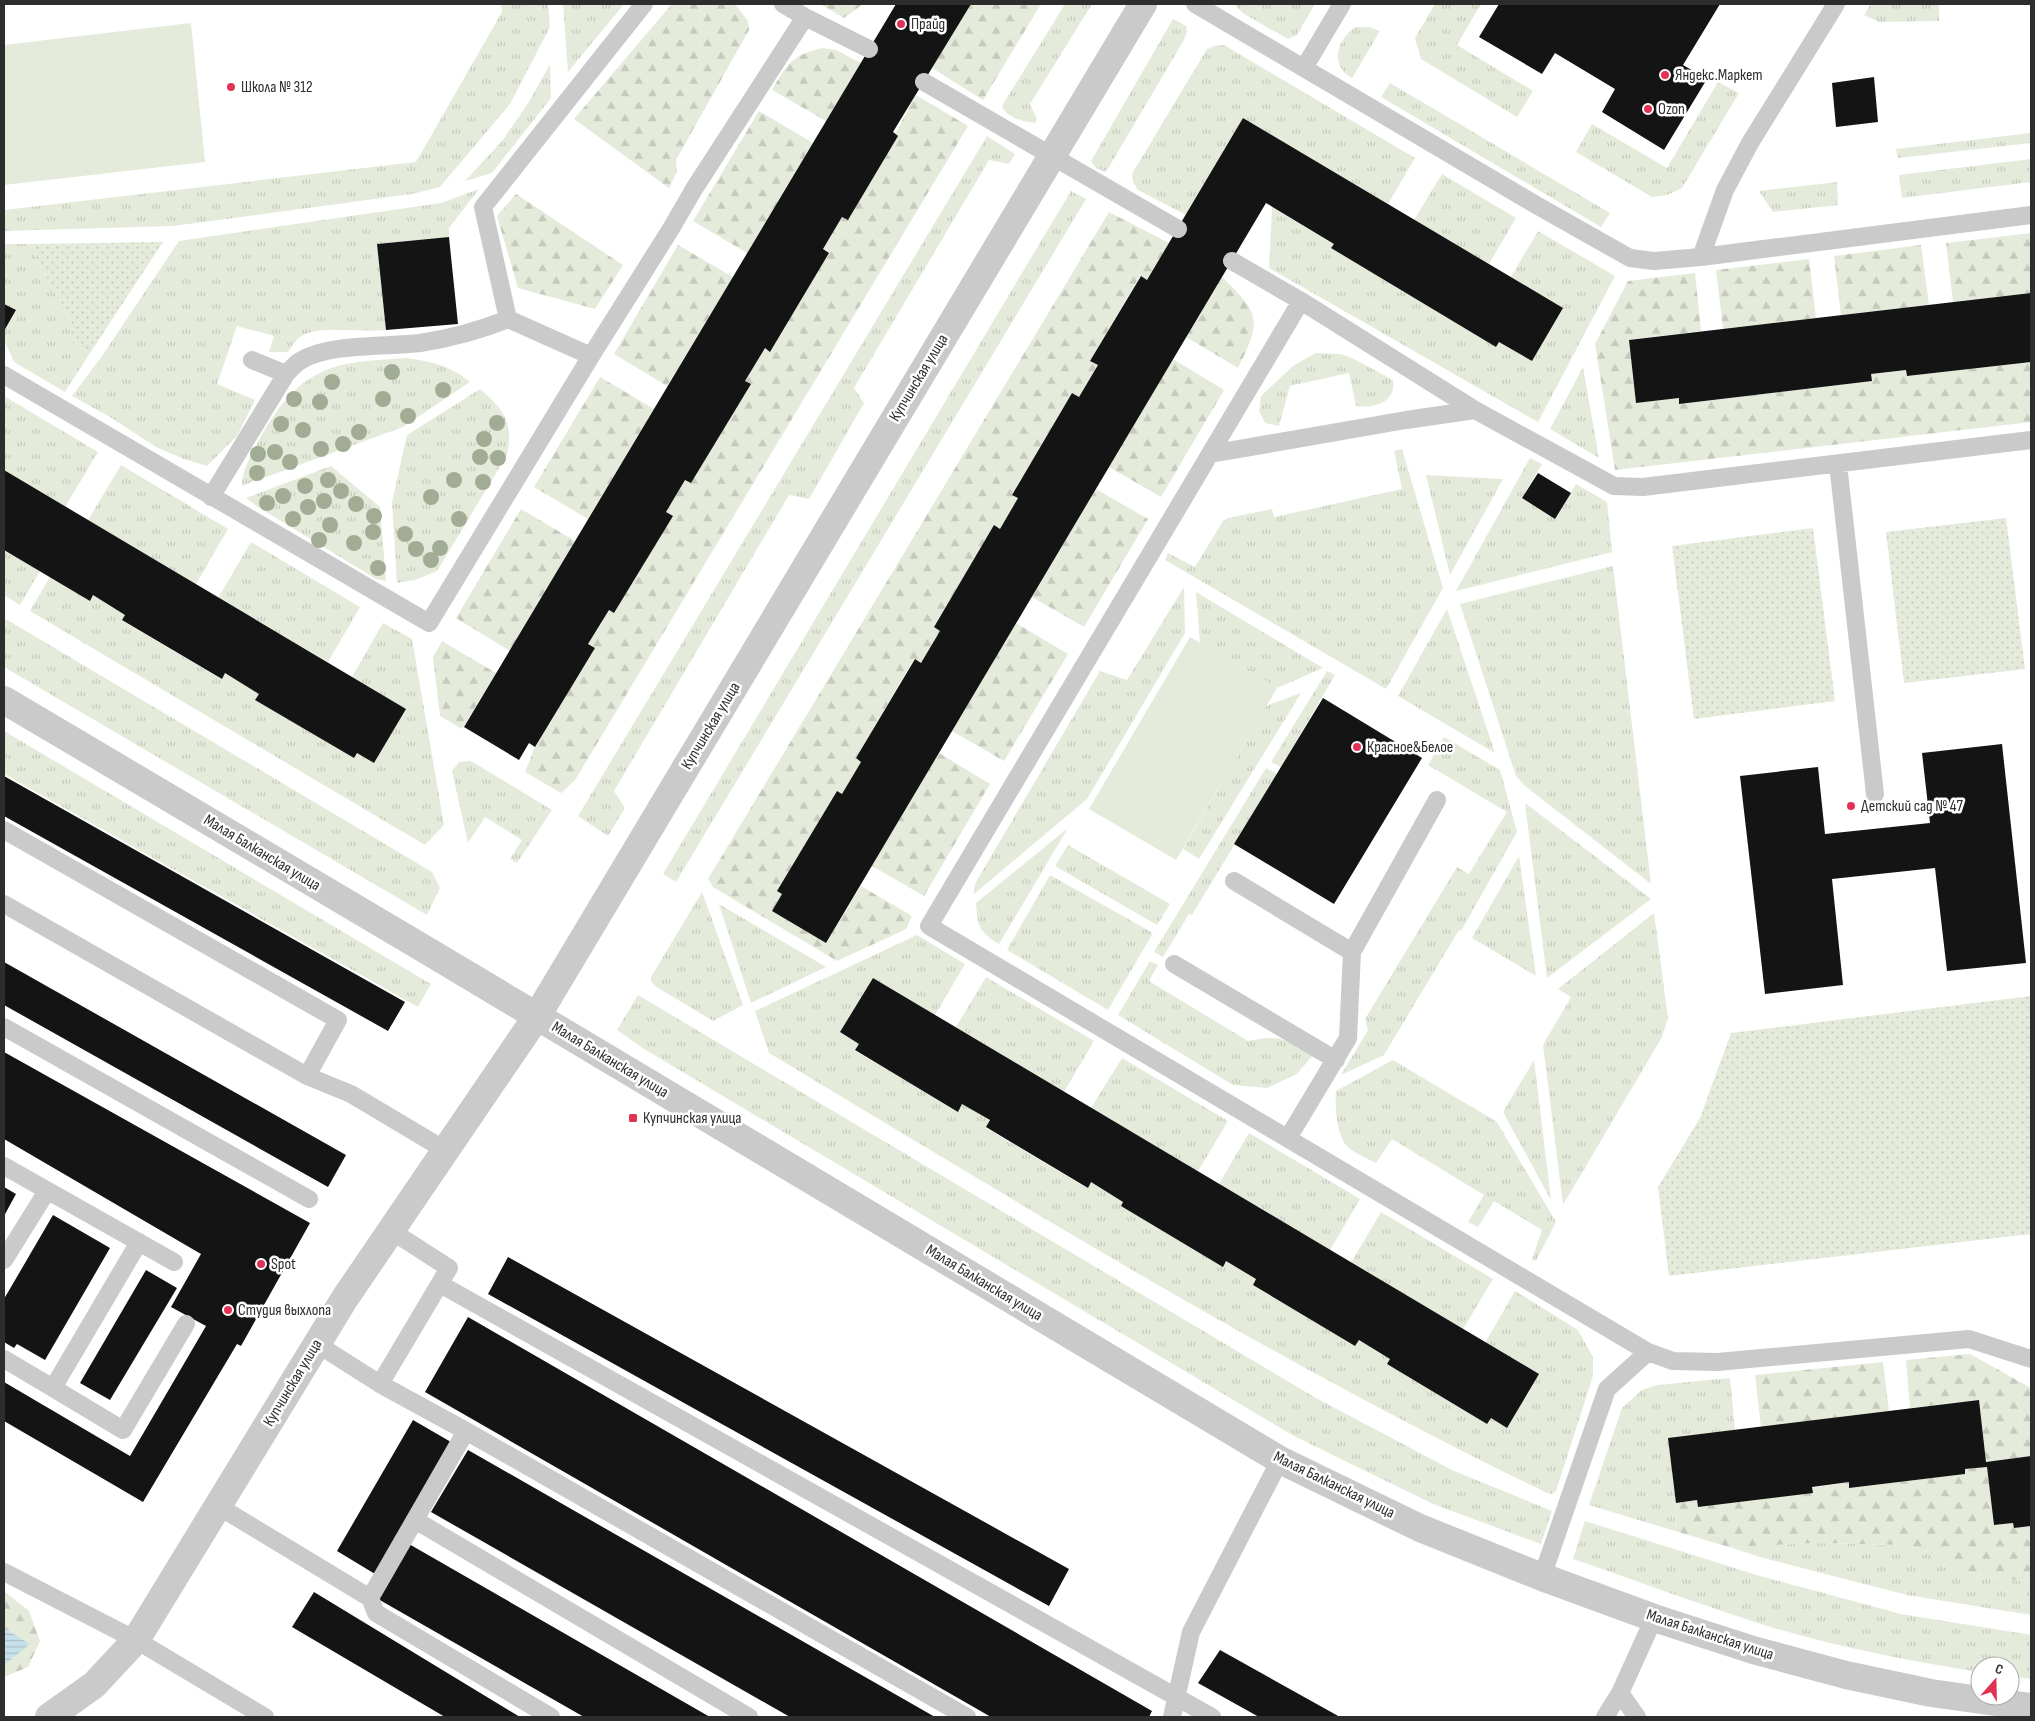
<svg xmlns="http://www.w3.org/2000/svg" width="2035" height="1721" viewBox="0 0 2035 1721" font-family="'Sofia Sans Condensed',sans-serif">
<defs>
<pattern id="grass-tufts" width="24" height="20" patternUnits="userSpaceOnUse" patternTransform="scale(1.25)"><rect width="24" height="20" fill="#e5ebdb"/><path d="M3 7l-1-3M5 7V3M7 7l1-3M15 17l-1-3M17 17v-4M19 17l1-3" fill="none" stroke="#c5cabc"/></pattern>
<pattern id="forest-firs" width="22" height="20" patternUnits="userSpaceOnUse" patternTransform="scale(1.25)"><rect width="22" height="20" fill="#e5ebdb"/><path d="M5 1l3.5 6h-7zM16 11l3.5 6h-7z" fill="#c5cabc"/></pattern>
<pattern id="park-dots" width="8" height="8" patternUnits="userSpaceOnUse" patternTransform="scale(1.25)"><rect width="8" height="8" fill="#e5ebdb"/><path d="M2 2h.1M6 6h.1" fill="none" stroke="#c5cabc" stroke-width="1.8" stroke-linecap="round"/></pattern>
<pattern id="water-rules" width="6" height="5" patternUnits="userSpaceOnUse" patternTransform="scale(1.25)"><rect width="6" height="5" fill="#c7e1ea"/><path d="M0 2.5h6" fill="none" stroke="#abc1c9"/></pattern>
</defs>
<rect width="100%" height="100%" fill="#fff"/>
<path fill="url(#grass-tufts)" d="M 501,4 L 548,4 L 550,27 L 510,104 L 440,187 L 412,194 L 173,226 L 4,231 L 4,210 L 416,162 L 502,12 Z
M 563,4 L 624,4 L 568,72 Z
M 1065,4 L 1092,4 L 1030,104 L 1037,119 L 1035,123 C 1026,123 1004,116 1002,106 Z
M 1237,4 L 1315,4 L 1297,35 L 1288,39 L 1244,14 L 1236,6 Z
M 1435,4 L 1481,4 L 1457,45 L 1533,91 L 1517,117 L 1421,59 L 1415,38 Z
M 1871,4 L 1939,4 L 1939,21 L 1879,22 L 1864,15 Z
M 1173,19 L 1186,26 L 1187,32 L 1184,40 L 1106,172 L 1096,168 L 1091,161 Z
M 1355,27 L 1370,27 L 1380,31 L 1352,78 C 1329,65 1337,40 1355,27 Z
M 1224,45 L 1415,158 L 1388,204 L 1243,119 L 1186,215 L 1138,190 L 1133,182 L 1132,174 L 1207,49 L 1214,46 Z
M 550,64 L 551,98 L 492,173 L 465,181 L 502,141 L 529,102 Z
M 1718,82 L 1739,93 L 1682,188 L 1667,195 L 1652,197 L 1576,152 L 1592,124 L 1667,168 Z
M 1390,83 L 1610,213 L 1601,227 L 1381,97 Z
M 2031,133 L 2031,143 L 1898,158 L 1896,149 Z
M 987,136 L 1015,154 L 1009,164 L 989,160 L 854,388 L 864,403 L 809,499 L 789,495 L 614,791 L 625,808 L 608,836 L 578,816 Z
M 2031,159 L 2031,182 L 1902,198 L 1899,175 Z
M 1442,174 L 1516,218 L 1489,264 L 1414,220 Z
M 1837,182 L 1838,205 L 1773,212 L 1759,191 Z
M 479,189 L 449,228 L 449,237 L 377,244 L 386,330 C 364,333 317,324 300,337 C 295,341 291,347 288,352 L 269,352 L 274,336 L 237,326 L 217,384 L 255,400 L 237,436 L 207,466 L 184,459 L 156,447 L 110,417 L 72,396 L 102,356 L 179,241 L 441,203 Z
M 1071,191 L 1086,199 L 676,882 L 663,874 Z
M 1272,207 L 1334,244 L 1331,248 L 1496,347 L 1499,342 L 1532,361 L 1563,309 L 1511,277 L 1538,231 L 1615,276 L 1538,422 L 1269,268 Z
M 4,244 L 29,244 L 70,320 L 71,340 L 75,345 L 90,353 L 65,392 L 14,362 L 4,340 L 4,331 L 16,311 L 4,304 Z
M 1316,353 L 1341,354 L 1354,359 L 1393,380 C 1396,403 1375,408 1356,406 L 1349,373 L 1290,386 L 1279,426 L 1265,423 L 1259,411 L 1261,396 L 1293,366 Z
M 406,358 C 433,362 449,365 470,382 L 403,427 L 242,486 C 241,471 253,452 259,440 C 277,407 300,376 338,366 C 360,360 384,360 406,358 Z
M 1583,367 L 1599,458 L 1550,429 Z
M 480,389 C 504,410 514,422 507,455 L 437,571 L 415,580 L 397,583 L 392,502 L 407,435 Z
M 4,396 L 98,452 L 65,507 L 4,470 Z
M 1402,449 L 1443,588 L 1386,689 L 1165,560 L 1168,553 L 1195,567 L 1223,521 L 1228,518 L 1272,509 L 1274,517 L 1402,489 L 1394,451 Z
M 1530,458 L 1542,464 L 1522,498 L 1555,519 L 1576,484 L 1607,502 L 1612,552 L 1456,591 Z
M 121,465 L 228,529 L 196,584 L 88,520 Z
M 331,466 L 380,507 L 386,581 L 376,579 L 255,505 L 246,498 Z
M 1426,475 L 1503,479 L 1450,575 Z
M 251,542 L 360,607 L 328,662 L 218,598 Z
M 4,550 L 40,571 L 20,605 L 4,595 Z
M 1613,566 L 1651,884 L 1525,786 L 1516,776 L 1460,604 Z
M 50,577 L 93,595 L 125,615 L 123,621 L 221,679 L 225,673 L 259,694 L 255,700 L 354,758 L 357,753 L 374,763 L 406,709 L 352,677 L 383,623 L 412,639 L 444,825 L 425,845 L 30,611 Z
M 1184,587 L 1185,633 L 1087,799 L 974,894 L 974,888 L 976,882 L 1100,671 L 1127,680 Z
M 1196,592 L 1323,668 L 1277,688 L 1200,643 Z
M 1447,609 L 1495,753 L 1398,696 Z
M 4,618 L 432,872 L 440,888 L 427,915 L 4,667 Z
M 1327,671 L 1335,675 L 1281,767 L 1271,762 Z
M 1301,693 L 1199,859 L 1183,849 L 1266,706 Z
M 4,731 L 431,984 L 418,1007 L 4,774 Z
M 1444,737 L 1500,770 L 1517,832 L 1461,931 L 1459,930 L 1384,1055 L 1341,1075 L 1368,1030 L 1365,1019 L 1457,867 L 1469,874 L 1507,812 L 1428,765 Z
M 471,761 L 552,810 L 517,863 L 510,859 L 522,840 L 485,817 L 468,843 L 452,771 L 459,762 Z
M 1266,768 L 1277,774 L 1192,915 L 1189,914 L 1163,957 L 1154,952 Z
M 1525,803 L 1651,899 L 1547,978 Z
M 1068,828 L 999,944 C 978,931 978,927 976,903 Z
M 1068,845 L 1170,904 L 1157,925 L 1055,866 Z
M 1519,856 L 1536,976 L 1472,938 Z
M 1050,875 L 1153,933 L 1108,1010 L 1007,950 Z
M 702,892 L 743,1005 L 713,1021 L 655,986 L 651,981 L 651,977 Z
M 719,904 L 826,967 L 751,1003 Z
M 1654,913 L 1668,1018 L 1662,1037 L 1563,1205 L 1543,1045 L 1571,997 L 1558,989 Z
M 917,935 L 965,964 L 935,1015 L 873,978 L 840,1032 L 859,1044 L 855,1051 L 958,1111 L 963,1104 L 990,1120 L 986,1128 L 1087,1188 L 1091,1182 L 1123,1202 L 1121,1206 L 1226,1261 L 1256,1279 L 1253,1285 L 1355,1346 L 1359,1340 L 1390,1359 L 1387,1364 L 1487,1424 L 1491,1418 L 1507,1428 L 1485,1343 L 1515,1291 L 1578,1330 L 1593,1357 L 1593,1376 L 1556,1491 L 1552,1494 L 1545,1492 C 1277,1363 1024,1206 769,1053 L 755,1011 Z
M 1150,961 L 1158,965 L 1149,981 L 1248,1041 C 1280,1034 1285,1039 1313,1055 L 1297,1074 L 1267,1088 L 1233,1085 L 1118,1015 Z
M 986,977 L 1094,1041 L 1064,1092 L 956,1027 Z
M 638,995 L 1316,1398 L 1452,1470 L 1552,1511 L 1541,1544 L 1433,1504 L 1294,1436 L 644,1049 L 617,1030 Z
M 1122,1058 L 1228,1121 L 1198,1171 L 1091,1108 Z
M 1393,1060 L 1497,1122 L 1556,1222 L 1536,1261 L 1532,1259 L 1542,1230 L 1494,1201 L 1478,1227 L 1468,1222 L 1484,1195 L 1392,1139 L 1376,1163 C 1367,1158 1355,1154 1348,1147 C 1336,1136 1335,1106 1336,1091 Z
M 1534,1060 L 1551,1200 L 1503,1112 Z
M 1249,1133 L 1360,1199 L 1330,1250 L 1219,1184 Z
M 1381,1212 L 1493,1279 L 1463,1329 L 1351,1263 Z
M 1730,1378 L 1735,1430 L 1676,1503 L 1675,1531 L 1589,1505 L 1622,1408 L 1642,1390 L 1657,1385 Z
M 1585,1521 L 1760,1576 L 1901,1614 L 2031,1635 L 2031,1679 L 2010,1676 L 2010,1666 L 1980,1666 L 1980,1672 C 1906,1661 1832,1646 1761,1624 C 1698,1604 1635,1580 1573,1559 Z
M 1815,1543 L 1903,1545 L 1947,1557 L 1965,1572 L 2021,1581 L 2031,1580 L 2031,1615 L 1907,1595 L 1763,1558 L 1729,1547 Z"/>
<path fill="url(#forest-firs)" d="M 672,4 L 735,4 L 748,21 L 749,30 L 676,160 L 677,172 L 669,188 L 574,119 Z
M 820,4 L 863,4 L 844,18 Z
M 971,4 L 1041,4 L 983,100 L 932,68 Z
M 823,48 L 836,50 L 861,63 L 826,121 L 772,90 C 787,64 793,54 823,48 Z
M 916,95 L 968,126 L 575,780 L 561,793 L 525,772 L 535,747 L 595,648 L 588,644 L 609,610 L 614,613 L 672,516 L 666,512 L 685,480 L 691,483 L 750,384 L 745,381 L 765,348 L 770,351 L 829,253 L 823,249 L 842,217 L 849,219 Z
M 759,111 L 813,143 L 747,253 L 693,221 Z
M 516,194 L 623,265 L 595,309 L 518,288 L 497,216 Z
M 1109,212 L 1169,243 L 1147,280 L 1140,276 L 1090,361 L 1098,365 L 1079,397 L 1072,393 L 1012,494 L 1018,498 L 1000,529 L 994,526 L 934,626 L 940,631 L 921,663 L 914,659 L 856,758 L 861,762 L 842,794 L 836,792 L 778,891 L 782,894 L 772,911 L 826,943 L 861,886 L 912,916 L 906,929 L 837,961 L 713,887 L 708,879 Z
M 2031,233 L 2031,293 L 1953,302 L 1946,243 Z
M 678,245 L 733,277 L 667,386 L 614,354 Z
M 1921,245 L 1929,305 L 1841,315 L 1834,256 Z
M 1809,259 L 1816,318 L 1723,329 L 1716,270 Z
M 1695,273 L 1701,331 L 1629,340 L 1636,403 L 1679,398 L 1679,404 L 1871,381 L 1871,374 L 1906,370 L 1907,376 L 2031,362 L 2031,422 L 1615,470 L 1595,344 L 1628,281 Z
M 1222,277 C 1260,314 1262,320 1238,368 L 1186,337 Z
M 1173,359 L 1224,390 L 1161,497 L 1109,467 Z
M 600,377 L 654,409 L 588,519 L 534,487 Z
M 1096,489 L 1148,519 L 1084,627 L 1032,597 Z
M 521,509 L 575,541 L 510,651 L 456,618 Z
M 1016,623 L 1068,654 L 1004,761 L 952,731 Z
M 442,641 L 496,673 L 462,729 L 440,716 L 433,657 Z
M 939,753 L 990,784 L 924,896 L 872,866 Z
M 1970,1354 L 2031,1388 L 2031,1456 L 1986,1462 L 1979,1400 L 1910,1408 L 1906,1360 Z
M 1883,1362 L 1889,1411 L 1761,1427 L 1755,1375 Z
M 1987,1467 L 1994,1525 L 2013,1523 L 2014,1528 L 2031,1526 L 2031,1580 L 2021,1581 L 1965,1572 L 1947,1557 L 1903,1545 L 1815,1543 L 1729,1547 L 1675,1531 L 1676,1503 L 1697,1500 L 1698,1506 L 1849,1482 L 1850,1488 L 1965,1474 L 1965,1469 Z
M 4,1591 L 29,1611 L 40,1641 L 28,1667 L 4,1677 L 4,1665 L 29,1644 L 4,1628 Z"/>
<path fill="url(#park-dots)" d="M 163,242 L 90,353 L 75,345 L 71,340 L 70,320 L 29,244 Z
M 2006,518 L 2025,669 L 1904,683 L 1886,532 Z
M 1813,528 L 1835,701 L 1694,719 L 1672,546 Z
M 2031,996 L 2031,1234 L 1669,1276 L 1658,1187 L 1700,1118 L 1731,1033 Z"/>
<path fill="#e5ebdb" d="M 191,23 L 205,162 L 4,185 L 4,45 Z
M 1190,637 L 1277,688 L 1176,860 L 1089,809 Z"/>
<path fill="url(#water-rules)" d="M 4,1628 L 30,1644 L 4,1665 Z"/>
<path fill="#141414" d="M 896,4 L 971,4 L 893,132 L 898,136 L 848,220 L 842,217 L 823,249 L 829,253 L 770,352 L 765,348 L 745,381 L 751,384 L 691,483 L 685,480 L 666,512 L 673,516 L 614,613 L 609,610 L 588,644 L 595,648 L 535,747 L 529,743 L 519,760 L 464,727 Z
M 1499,4 L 1720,4 L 1683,65 L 1707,79 L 1664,150 L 1602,112 L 1615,89 L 1555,53 L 1542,74 L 1479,37 Z
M 1874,77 L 1878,122 L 1836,127 L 1832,83 Z
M 1243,118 L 1563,308 L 1532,361 L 1499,342 L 1496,347 L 1331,248 L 1334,244 L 1266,203 L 826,943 L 772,911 L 782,894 L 777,891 L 837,791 L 842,794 L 861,762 L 856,758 L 915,659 L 921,663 L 940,631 L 934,627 L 994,525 L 1000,529 L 1018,498 L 1012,495 L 1072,393 L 1079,397 L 1098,365 L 1090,361 L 1141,276 L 1147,280 Z
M 449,237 L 458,324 L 386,330 L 377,244 Z
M 2031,293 L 2031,362 L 1907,376 L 1906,370 L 1871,374 L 1872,381 L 1679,404 L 1679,398 L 1636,403 L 1629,340 Z
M 4,304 L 16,310 L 4,331 Z
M 4,470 L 406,709 L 374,763 L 357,753 L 354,758 L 255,700 L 259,694 L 225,673 L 222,679 L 122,620 L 125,615 L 93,595 L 90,601 L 4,550 Z
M 1538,473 L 1571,493 L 1555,519 L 1522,498 Z
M 1323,698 L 1422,758 L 1334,904 L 1234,844 Z
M 2002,744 L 2026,963 L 1947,971 L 1935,868 L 1832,879 L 1843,985 L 1765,994 L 1740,776 L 1818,767 L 1825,834 L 1930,823 L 1922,753 Z
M 4,776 L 405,1002 L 388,1031 L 4,816 Z
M 4,962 L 346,1155 L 328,1187 L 4,1005 Z
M 873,978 L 1539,1374 L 1507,1428 L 1491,1418 L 1487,1424 L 1387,1364 L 1390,1359 L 1359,1340 L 1355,1346 L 1253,1285 L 1256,1279 L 1226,1261 L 1223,1267 L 1121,1206 L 1123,1202 L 1091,1182 L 1088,1188 L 986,1127 L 990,1120 L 962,1104 L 958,1112 L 855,1050 L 859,1044 L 840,1032 Z
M 4,1052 L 310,1223 L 241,1346 L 237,1344 L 143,1502 L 4,1421 L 4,1382 L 130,1456 L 206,1326 L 171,1307 L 201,1254 L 4,1139 Z
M 4,1187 L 16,1194 L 4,1216 Z
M 53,1215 L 110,1248 L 45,1360 L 17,1344 L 14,1348 L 4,1342 L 4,1299 Z
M 508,1257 L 1069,1569 L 1049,1606 L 488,1294 Z
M 146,1270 L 177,1288 L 110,1400 L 80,1383 Z
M 468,1317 L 1152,1711 L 1149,1717 L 991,1717 L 425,1392 Z
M 1979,1400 L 1986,1462 L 2031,1456 L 2031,1526 L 2014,1528 L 2013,1523 L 1994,1525 L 1987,1467 L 1965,1469 L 1965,1474 L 1849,1488 L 1849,1482 L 1812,1487 L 1813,1493 L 1698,1507 L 1697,1500 L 1676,1503 L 1668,1438 Z
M 413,1420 L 451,1442 L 375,1574 L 337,1551 Z
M 468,1450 L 935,1717 L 790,1717 L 431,1512 Z
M 409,1544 L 710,1717 L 584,1717 L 378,1599 Z
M 314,1592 L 520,1717 L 445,1717 L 292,1627 Z
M 1220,1650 L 1340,1717 L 1259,1717 L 1198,1683 Z"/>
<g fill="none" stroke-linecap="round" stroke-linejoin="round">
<path stroke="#cacaca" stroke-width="18" d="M 783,4 L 805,17 L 869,49
M 1195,4 L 1538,206 L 1630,258 L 1654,261 L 1701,257 L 2031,215
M 1304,68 L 1342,4
M 924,82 L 1178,229
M 1701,257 L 1725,190 L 1750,143 L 1836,4
M 1232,261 L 1301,301 L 1475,410 L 1614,486 L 1643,487 L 2031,440
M 1301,301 L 929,926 L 1648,1352 L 1673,1361 L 1717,1362 L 1969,1339 L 2031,1359
M 508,319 L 483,207 L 644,4
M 252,360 L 286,374
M 4,375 L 429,623 L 591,356 L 672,227 L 694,189 L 805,17
M 1210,454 L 1406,420 L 1475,410
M 1838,464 L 1875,794
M 211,497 L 286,374 C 290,370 295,364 300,361 C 329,343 386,347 420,343 C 451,338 478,331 508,319 L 591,356
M 4,830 L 338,1020 L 307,1076
M 1234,881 L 1352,952
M 4,904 L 307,1076 L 351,1094 L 445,1150
M 1174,964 L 1336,1060
M 4,1027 L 309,1199
M 1288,1138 L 1348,1038 L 1352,952 L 1437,800
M 4,1166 L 174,1262
M 4,1260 L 47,1191
M 440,1284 L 1212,1717
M 317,1344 L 380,1384 L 449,1268 L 390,1230
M 4,1359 L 53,1388 L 139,1242
M 380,1384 L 466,1431 L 967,1717
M 53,1388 L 123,1430 L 186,1324
M 218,1506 L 370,1598 L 466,1431
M 415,1520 L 749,1717
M 4,1572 L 136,1640 L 265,1717
M 1542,1577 L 1607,1389 L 1648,1352
M 370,1598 L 376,1613 L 551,1717
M 1620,1693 L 1637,1717
M 1172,1717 L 1191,1632 L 1280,1460
M 1605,1717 L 1620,1693 L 1654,1618"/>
<path stroke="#cacaca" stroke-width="28" d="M 4,700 L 421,947 L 1280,1460 L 1420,1528 L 1542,1577 L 1654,1618 L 1753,1650 L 1846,1675 L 1931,1693 L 2031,1707
M 49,1717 L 94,1685 L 136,1640 L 345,1298 L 537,1016 L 1143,4"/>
</g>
<g fill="#a2ac94">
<circle cx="392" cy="372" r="8"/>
<circle cx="332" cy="382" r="8"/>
<circle cx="443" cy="390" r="8"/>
<circle cx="294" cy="399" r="8"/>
<circle cx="383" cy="399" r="8"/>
<circle cx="320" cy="402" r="8"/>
<circle cx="408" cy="416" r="8"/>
<circle cx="497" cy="423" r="8"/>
<circle cx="281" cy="424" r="8"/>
<circle cx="303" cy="430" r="8"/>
<circle cx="359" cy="432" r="8"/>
<circle cx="484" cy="439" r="8"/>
<circle cx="343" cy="444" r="8"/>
<circle cx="321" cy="449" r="8"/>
<circle cx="275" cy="452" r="8"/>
<circle cx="258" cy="454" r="8"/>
<circle cx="480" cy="457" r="8"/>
<circle cx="498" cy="458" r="8"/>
<circle cx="290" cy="462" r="8"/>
<circle cx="257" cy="473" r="8"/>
<circle cx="328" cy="480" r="8"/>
<circle cx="454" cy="480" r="8"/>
<circle cx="483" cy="482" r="8"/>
<circle cx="305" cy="486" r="8"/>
<circle cx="341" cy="491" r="8"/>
<circle cx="283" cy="496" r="8"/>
<circle cx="431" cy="497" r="8"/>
<circle cx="324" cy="501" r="8"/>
<circle cx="267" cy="503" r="8"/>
<circle cx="356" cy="504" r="8"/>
<circle cx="308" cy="507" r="8"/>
<circle cx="374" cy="516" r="8"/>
<circle cx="293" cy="519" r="8"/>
<circle cx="459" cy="519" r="8"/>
<circle cx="330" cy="525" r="8"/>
<circle cx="373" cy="532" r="8"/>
<circle cx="405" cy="534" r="8"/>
<circle cx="319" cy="540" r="8"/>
<circle cx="354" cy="543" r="8"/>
<circle cx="440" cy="548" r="8"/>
<circle cx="416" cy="549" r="8"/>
<circle cx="431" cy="560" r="8"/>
<circle cx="378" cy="568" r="8"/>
</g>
<g fill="#e13254" stroke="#fff" stroke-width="2">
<circle cx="901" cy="24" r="5"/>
<circle cx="1665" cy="75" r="5"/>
<circle cx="231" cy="87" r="5"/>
<circle cx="1648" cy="109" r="5"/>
<circle cx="1357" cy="747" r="5"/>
<circle cx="1851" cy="806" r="5"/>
<rect x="628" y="1113" width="10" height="10" rx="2.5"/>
<circle cx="261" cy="1264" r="5"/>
<circle cx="228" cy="1310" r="5"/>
</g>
<g text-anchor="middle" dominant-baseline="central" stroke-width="5" stroke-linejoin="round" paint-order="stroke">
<g font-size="16" fill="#2d2d2d" stroke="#fff" text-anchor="start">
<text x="911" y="24">Прайд</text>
<text x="1675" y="75">Яндекс.Маркет</text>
<text x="241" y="87">Школа № 312</text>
<text x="1658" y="109">Ozon</text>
<text x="1367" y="747">Красное&amp;Белое</text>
<text x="1861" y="806">Детский сад № 47</text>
<text x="643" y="1118">Купчинская улица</text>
<text x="271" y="1264">Spot</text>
<text x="238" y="1310">Студия выхлопа</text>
</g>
<g font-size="16" fill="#2d2d2d" stroke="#fff">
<text transform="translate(919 378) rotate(-59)">Купчинская улица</text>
<text transform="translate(711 726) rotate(-59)">Купчинская улица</text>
<text transform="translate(262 853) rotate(31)">Малая Балканская улица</text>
<text transform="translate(610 1060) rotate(31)">Малая Балканская улица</text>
<text transform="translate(984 1283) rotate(31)">Малая Балканская улица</text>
<text transform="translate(293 1383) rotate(-59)">Купчинская улица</text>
<text transform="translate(1334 1485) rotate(26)">Малая Балканская улица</text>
<text transform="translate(1710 1635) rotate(18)">Малая Балканская улица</text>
</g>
</g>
<rect width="2035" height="1721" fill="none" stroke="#2d2d2d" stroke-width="10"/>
<g transform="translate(1995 1681) rotate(20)"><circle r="24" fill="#ffffff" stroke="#ababab"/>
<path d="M0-4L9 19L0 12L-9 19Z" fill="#e13254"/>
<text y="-8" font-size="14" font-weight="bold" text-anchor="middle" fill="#2d2d2d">С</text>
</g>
</svg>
